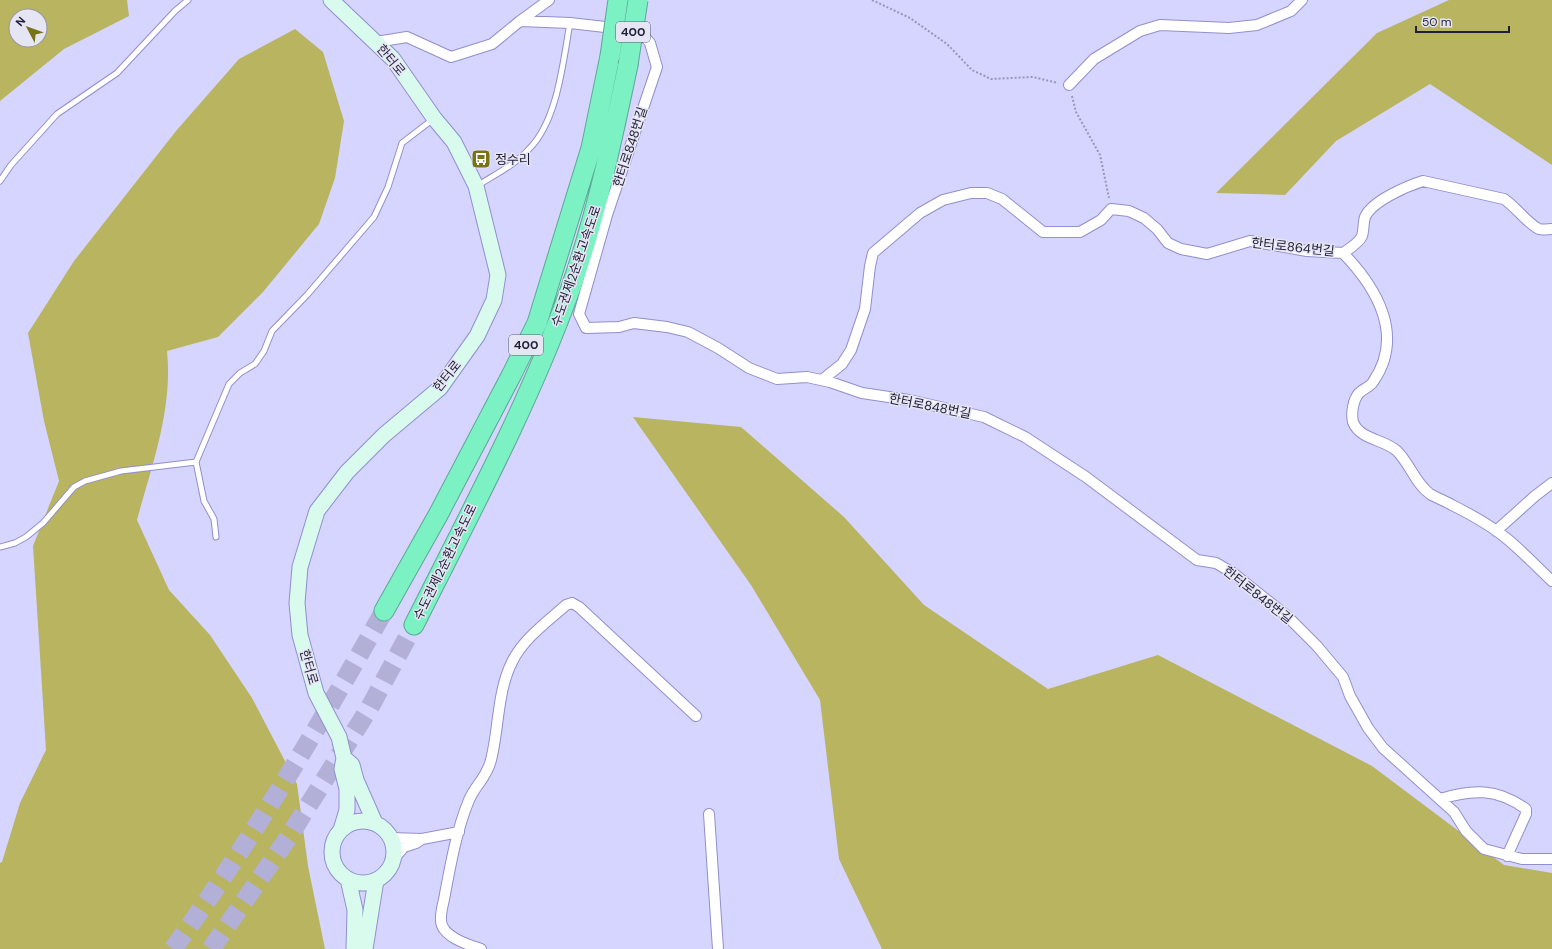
<svg xmlns="http://www.w3.org/2000/svg" width="1552" height="949" viewBox="0 0 1552 949" font-family="'DM Sans','Noto Sans KR',sans-serif">
<rect width="100%" height="100%" fill="#d6d5ff"/>
<path fill="#b8b45f" fill-rule="evenodd" d="M 0,0 L 127,0 L 129,16 L 64,49 L 0,101 ZM 16,16 L 40,16 L 40,40 L 16,40 Z
M 1449,0 L 1552,0 L 1552,165 L 1430,84 L 1336,141 L 1285,195 L 1216,193 L 1377,33 Z
M 295,29 L 323,52 L 344,121 L 335,178 L 319,224 L 263,292 L 218,337 L 167,351 C 173,409 152,465 137,520 L 169,590 L 210,635 L 252,698 L 297,784 L 308,866 L 325,949 L 0,949 L 0,863 L 2,862 L 20,803 L 46,750 L 33,546 L 59,481 L 44,421 L 28,333 L 74,261 L 176,131 L 239,59 Z
M 633,417 L 741,427 L 844,517 L 924,605 L 1048,689 L 1158,655 L 1372,766 L 1504,865 L 1552,873 L 1552,949 L 882,949 L 839,859 L 820,700 L 751,585 Z"/>
<g fill="none" stroke-linecap="round" stroke-linejoin="round">
<path stroke="#b2b0d7" stroke-width="19" stroke-dasharray="19 10" stroke-linecap="butt" d="M 173,949 C 251,841 319,727 384,611
M 211,949 L 288,838 L 370,707 L 414,625"/>
<defs>
<path id="lane" d="M 0,181 L 11,165 L 57,114 L 117,73 L 175,11 L 188,0
M 477,186 C 494,175 515,165 529,149 C 558,120 563,61 570,23
M 216,537 L 214,519 L 204,501 L 196,462 L 229,384 L 240,373 L 255,364 L 264,351 L 272,331 L 307,295 L 374,217 L 388,187 L 402,143 L 432,120
M 0,547 L 15,543 L 26,537 L 43,523 L 74,487 L 85,481 L 121,471 L 196,462"/>
<path id="street" d="M 520,21 L 570,23 L 640,31 L 650,43 L 657,67 L 607,215 L 579,314 L 586,328 L 619,327 L 634,323 L 667,327 L 688,332 L 718,348 L 749,368 L 777,379 L 807,377 L 830,382 L 862,393 L 909,400 L 984,417 L 1025,437 L 1086,477 L 1197,560 L 1216,563 L 1233,573 L 1287,616 L 1317,646 L 1343,677 L 1350,696 L 1368,728 L 1383,748 L 1454,812 L 1466,831 L 1484,849 L 1522,859 L 1552,859
M 376,42 L 407,37 L 451,57 L 492,44 L 520,21 L 549,0
M 1069,85 L 1094,59 L 1140,31 L 1160,25 L 1229,28 L 1257,25 L 1291,11 L 1302,0
M 1343,253 C 1377,288 1405,336 1373,382 C 1370,387 1363,389 1359,393 C 1353,400 1351,413 1353,422 C 1360,440 1384,439 1397,451 C 1410,464 1415,483 1430,494 C 1437,498 1445,501 1452,505 C 1470,514 1490,525 1506,538 C 1522,551 1537,567 1552,581
M 822,380 L 842,364 L 851,350 L 865,309 L 870,266 L 873,253 L 920,213 L 943,200 L 971,193 L 987,193 L 1002,199 L 1043,232 L 1080,232 L 1101,220 L 1111,209 L 1129,211 L 1144,218 L 1157,229 L 1168,243 L 1181,249 L 1207,254 L 1250,241 L 1307,251 L 1343,253 C 1349,249 1359,243 1362,236 C 1364,230 1363,223 1365,217 C 1372,201 1407,186 1423,181 L 1504,199 C 1515,206 1529,225 1539,229 C 1543,230 1548,229 1552,229
M 1496,531 L 1535,496 L 1552,483
M 1440,799 C 1472,789 1497,788 1526,809 L 1526,814 L 1507,856
M 709,814 L 718,949
M 391,838 L 422,839 L 416,843 L 404,847 L 392,861
M 422,839 L 459,832
M 481,949 C 469,945 442,937 441,921 C 440,912 444,902 445,894 C 451,862 457,829 469,800 C 476,784 486,779 491,760 C 499,729 497,692 512,662 C 523,639 547,622 566,605 L 572,603 L 579,607 L 696,716"/>
<path id="secondary" d="M 331,0 L 393,59 L 434,118 L 454,142 L 476,186 L 498,275 L 494,300 L 477,336 L 440,388 L 384,435 L 347,472 L 317,511 L 300,567 L 297,603 L 300,635 L 316,693 L 339,737 L 344,758 L 342,769 L 347,789 L 347,810 L 341,830
M 344,758 L 352,765 L 356,780 L 375,823
M332 852a31 31 0 1 1 62 0a31 31 0 1 1-62 0Z
M 348,879 L 355,910 L 354,949
M 365,949 L 376,880"/>
<path id="highway" d="M 384,611 L 438,515 L 512,374 L 537,323 L 591,148 L 610,56
M 414,625 C 469,515 528,406 570,290 C 596,217 612,141 628,65"/>
</defs>
<use href="#lane" stroke="#928ecf" stroke-width="7"/>
<use href="#street" stroke="#928ecf" stroke-width="12"/>
<use href="#secondary" stroke="#928ecf" stroke-width="17"/>
<use href="#highway" stroke="#5ca793" stroke-width="21"/>
<path stroke="#9795ba" stroke-width="2" stroke-dasharray="2 2" stroke-linecap="butt" d="M 872,0 L 910,18 L 947,44 L 972,70 L 991,79 L 1033,77 L 1058,83
M 1072,96 L 1076,112 L 1100,155 L 1109,198"/>
<use href="#lane" stroke="#fff" stroke-width="5"/>
<use href="#street" stroke="#fff" stroke-width="10"/>
<use href="#secondary" stroke="#d8fbed" stroke-width="15"/>
<use href="#highway" stroke="#7cf1c4" stroke-width="19"/>
<defs>
<path id="highway-bridge" d="M 610,56 L 618,0
M 628,65 L 638,0"/>
</defs>
<use href="#highway-bridge" stroke="#5ca793" stroke-width="21" stroke-linecap="butt"/>
<use href="#highway-bridge" stroke="#7cf1c4" stroke-width="19"/>
</g>
<defs>
<symbol id="bus-square" viewBox="-11 -11 22 22"><rect x="-9" y="-9" width="18" height="18" rx="4" fill="#787317" stroke="#e5e5f3"/><path d="M-5-6H5V4H4V6H2V4H-2V6H-4V4H-5ZM-3.5-4V0h7V-4ZM-3.5 1.2v1.5H-2V1.2ZM2 1.2v1.5H3.5V1.2Z" fill="#fff"/></symbol>
</defs>
<g fill-rule="evenodd">
<use href="#bus-square" x="470" y="148" width="22" height="22"/>
</g>
<g text-anchor="middle" dominant-baseline="central" stroke-width="3" stroke-linejoin="round" paint-order="stroke">
<g fill="#e5e5f3" stroke="#5b5a70" stroke-width="1">
<rect x="616" y="22" width="34" height="20" rx="3"/>
<rect x="509" y="335" width="34" height="20" rx="3"/>
</g>
<g font-size="12" font-weight="bold" fill="#201e38">
<text x="633" y="32">400</text>
<text x="526" y="345">400</text>
</g>
<g font-size="13" fill="#201e38" stroke="#e5e5f3">
<text transform="translate(391 60) rotate(50)">한터로</text>
<text transform="translate(630 147) rotate(-72)">한터로848번길</text>
<text transform="translate(1293 247) rotate(6)">한터로864번길</text>
<text transform="translate(576 266) rotate(-71)">수도권제2순환고속도로</text>
<text transform="translate(447 376) rotate(-51)">한터로</text>
<text transform="translate(930 406) rotate(11)">한터로848번길</text>
<text transform="translate(445 562) rotate(-64)">수도권제2순환고속도로</text>
<text transform="translate(1258 595) rotate(38)">한터로848번길</text>
<text transform="translate(309 667) rotate(74)">한터로</text>
</g>
<g font-size="13" fill="#201e38" stroke="#e5e5f3" text-anchor="start">
<text x="495" y="159">정수리</text>
</g>
</g>
<g transform="translate(28 28) rotate(311)"><circle r="19" fill="#e5e5f3" stroke="#9695a8"/>
<path d="M0-3L7 15L0 10L-7 15Z" fill="#787317"/>
<text y="-6" font-size="11" font-weight="bold" text-anchor="middle" fill="#201e38">N</text>
</g>
<path d="M1416 26v6h93v-6" fill="none" stroke="#201e38" stroke-width="2"/>
<text x="1422" y="26" font-size="12" fill="#201e38" stroke="#e5e5f3" stroke-width="3" paint-order="stroke">50 m</text>
</svg>
